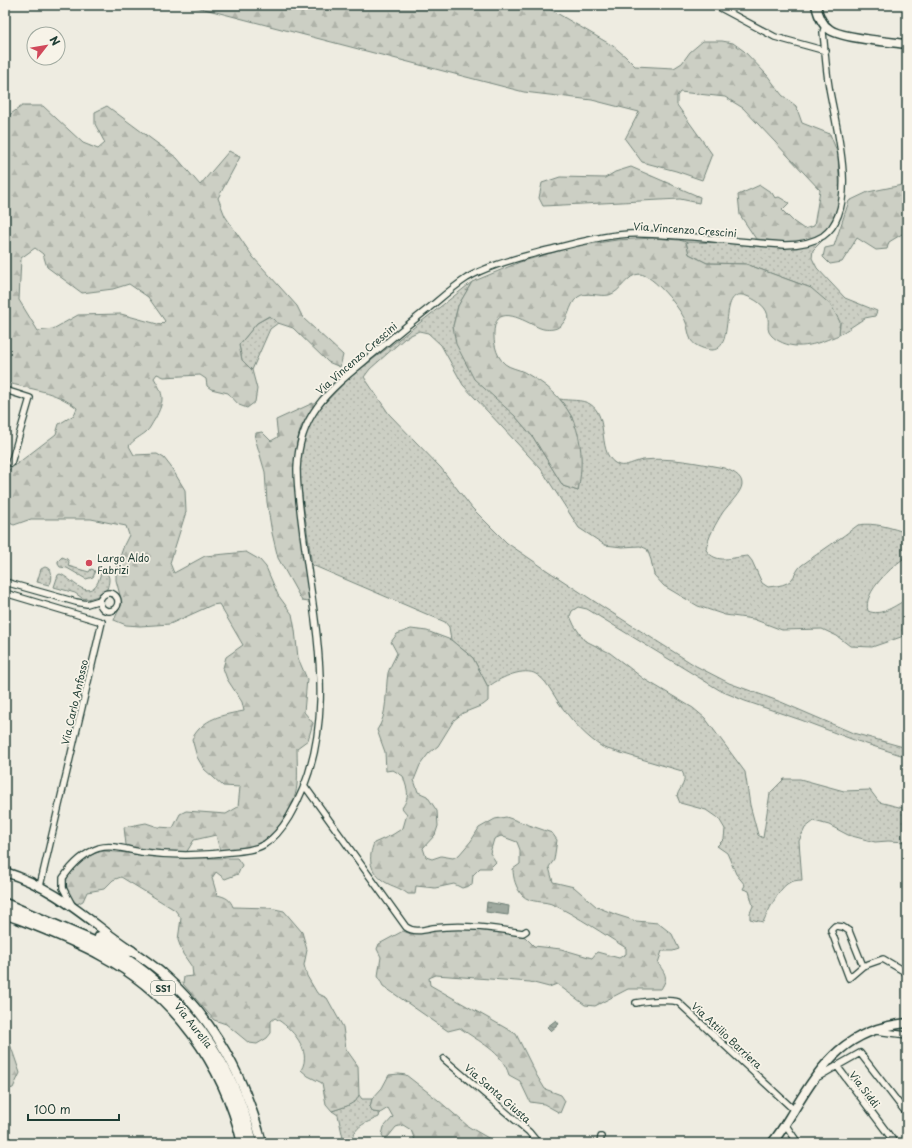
<svg xmlns="http://www.w3.org/2000/svg" width="912" height="1148" viewBox="0 0 912 1148" font-family="'Playpen Sans',sans-serif">
<defs>
<pattern id="grass-dots" width="8" height="8" patternUnits="userSpaceOnUse"><rect width="8" height="8" fill="#cccfc4"/><path d="M2 2h.1M6 6h.1" fill="none" stroke="#afb3a9" stroke-width="1.8" stroke-linecap="round"/></pattern>
<pattern id="forest-firs" width="22" height="20" patternUnits="userSpaceOnUse"><rect width="22" height="20" fill="#cccfc4"/><path d="M5 1l3.5 6h-7zM16 11l3.5 6h-7z" fill="#afb3a9"/></pattern>
<pattern id="water-ripples" width="26" height="14" patternUnits="userSpaceOnUse"><rect width="26" height="14" fill="#9fa99f"/><path d="M2 4q2-2 4 0t4 0M15 11q2-2 4 0t4 0" fill="none" stroke="#818b82"/></pattern>
</defs>
<rect width="100%" height="100%" fill="#eeece1"/>
<filter id="ink" filterUnits="userSpaceOnUse"><feTurbulence type="fractalNoise" baseFrequency=".025" numOctaves="2"/><feDisplacementMap in="SourceGraphic" scale="8" xChannelSelector="R" yChannelSelector="G"/><feConvolveMatrix kernelMatrix="1 2 1 2 8 2 1 2 1" color-interpolation-filters="sRGB"/></filter>
<g filter="url(#ink)">
<path fill="url(#grass-dots)" stroke="#76867c" d="M 823,238 L 824,239 L 813,250 L 812,258 L 817,268 L 845,298 L 877,311 L 875,316 L 865,318 L 839,335 L 840,322 L 811,288 L 746,264 L 707,263 L 689,254 L 686,242 L 735,243 L 782,248 L 794,247 Z
M 472,282 L 458,306 L 453,326 L 515,416 L 533,437 L 563,486 L 578,491 L 572,417 L 560,399 C 569,401 582,399 590,404 C 611,417 595,456 619,465 C 626,467 635,461 643,460 C 670,457 697,463 724,468 C 731,471 742,475 742,484 C 742,492 728,505 723,512 C 716,523 708,537 706,550 C 717,565 732,557 748,556 L 752,561 L 762,583 L 768,587 C 775,586 781,586 787,583 C 795,579 796,569 802,565 C 821,551 840,539 858,525 C 874,522 892,528 907,533 L 907,556 C 893,566 862,592 868,611 C 881,617 896,605 907,599 L 907,632 L 901,637 L 872,647 L 850,646 L 837,636 L 822,629 L 782,630 L 753,619 L 725,615 L 698,606 L 664,586 L 654,575 L 651,560 L 647,549 L 640,546 L 622,547 L 605,545 L 579,528 L 541,469 L 463,385 L 441,345 L 428,333 L 419,331 L 405,338 L 370,369 L 364,377 L 389,414 L 441,468 L 472,508 L 507,543 L 548,571 L 606,609 L 696,666 L 729,683 L 781,702 L 853,733 L 907,748 L 907,757 L 854,740 L 801,720 L 745,701 L 721,691 L 587,609 L 578,607 L 572,611 L 570,616 L 574,625 L 584,640 L 610,653 L 644,679 L 693,708 L 705,718 L 745,772 L 750,805 L 758,835 L 763,838 L 770,793 L 784,779 L 800,779 L 844,791 L 870,790 L 879,802 L 907,809 L 907,842 L 888,841 L 875,842 L 848,835 L 829,825 L 814,821 L 805,828 L 799,841 L 802,880 C 797,880 791,881 787,884 C 778,890 768,912 763,922 L 750,919 L 750,913 L 753,906 L 749,891 L 743,889 L 745,885 L 736,874 L 727,853 L 717,846 L 724,839 L 725,829 L 719,819 L 706,810 L 680,803 L 677,796 C 680,786 688,783 682,771 L 604,748 C 587,738 573,722 561,706 C 553,695 546,678 534,673 C 520,668 498,679 488,687 L 473,658 L 451,640 L 449,627 L 445,622 L 312,565 L 300,482 L 300,462 L 304,440 L 309,424 L 318,410 L 349,378 Z
M 270,316 L 278,323 L 270,329 L 252,370 L 242,360 L 239,345 L 257,323 Z
M 62,557 L 67,559 L 69,562 L 68,566 L 89,572 L 91,569 L 94,570 L 95,573 L 93,577 L 86,579 L 67,568 L 60,567 L 58,564 L 58,561 Z
M 45,567 L 50,569 C 52,573 53,581 49,585 L 37,582 L 41,569 Z
M 105,572 C 111,576 109,583 107,589 L 98,596 L 88,599 L 82,598 L 75,593 L 54,587 L 58,575 L 60,574 C 72,578 87,602 98,582 C 99,579 100,576 101,573 Z
M 359,1095 L 362,1099 L 372,1099 L 370,1107 L 373,1112 L 380,1113 L 379,1117 C 362,1125 357,1124 350,1143 L 344,1143 L 338,1115 L 332,1111 C 343,1107 353,1106 359,1095 Z"/>
<path fill="url(#forest-firs)" stroke="#76867c" fill-rule="evenodd" d="M 189,5 L 543,5 L 613,46 L 625,56 L 635,66 L 674,68 L 682,63 L 690,52 L 703,41 L 722,41 L 733,43 L 744,51 L 767,75 L 782,95 L 796,106 L 802,123 L 830,134 L 838,154 L 840,200 L 833,219 L 825,233 L 814,239 L 792,243 L 756,239 L 740,215 L 738,195 L 760,185 L 772,193 L 775,198 L 779,197 L 789,203 L 782,210 L 794,222 L 804,229 L 814,226 L 820,190 L 743,108 L 725,97 L 680,92 L 677,96 L 677,105 L 712,154 L 702,180 L 676,171 L 642,162 L 625,139 L 639,112 L 592,100 L 524,92 Z
M 22,106 L 43,106 L 83,143 L 98,149 L 105,143 L 95,124 L 95,112 L 107,106 L 177,158 L 200,185 L 229,151 L 240,157 L 218,198 L 225,216 L 253,257 L 297,306 L 303,318 L 343,355 L 340,367 L 328,362 L 293,328 L 278,323 L 269,316 L 257,323 L 239,345 L 242,360 L 252,370 L 257,389 L 255,402 L 247,408 L 239,405 L 228,393 L 211,389 L 207,386 L 206,379 L 200,375 L 164,377 L 157,374 L 154,378 C 164,395 165,400 155,419 C 152,423 150,429 146,432 C 140,437 134,439 129,446 L 134,455 L 157,454 L 164,458 L 171,467 L 185,490 L 186,512 L 170,563 L 174,573 L 205,556 L 246,552 L 260,560 L 266,567 L 278,595 L 292,614 L 295,630 L 298,658 L 307,679 L 304,712 L 313,723 L 308,740 L 297,748 C 297,760 298,773 297,785 C 295,809 273,839 251,848 C 243,850 229,850 220,851 L 216,835 L 194,840 L 186,853 L 138,849 L 126,845 L 124,827 L 146,823 L 158,827 L 173,828 L 180,814 L 186,811 L 226,814 L 238,807 L 240,787 L 223,786 L 204,769 L 197,757 L 192,739 C 203,718 222,715 244,711 L 242,702 L 227,679 L 223,668 L 226,657 L 243,645 L 219,604 L 212,605 L 170,624 L 140,626 L 126,625 L 114,620 L 122,603 L 116,580 L 116,569 L 124,545 L 129,535 L 126,526 L 91,519 L 31,519 L 14,525 L 5,521 L 5,473 L 56,434 L 59,424 L 74,415 L 77,408 C 54,390 31,390 5,382 L 5,118 ZM 35,248 L 43,254 L 47,267 L 82,293 L 113,289 L 129,284 L 148,297 L 165,321 L 161,325 L 121,314 L 78,315 L 53,329 L 38,331 L 19,300 L 21,258 Z
M 631,167 L 700,197 L 699,203 L 680,199 L 543,206 L 539,198 L 542,183 L 560,177 L 605,178 L 615,172 Z
M 907,184 L 907,231 L 889,242 L 887,249 L 876,250 L 857,238 L 842,262 L 830,264 L 823,257 L 825,248 L 834,246 L 849,201 L 868,192 Z
M 654,238 L 679,240 L 686,242 L 689,254 L 707,263 L 746,264 L 811,288 L 831,305 L 840,322 L 839,335 C 819,343 799,352 779,341 C 775,339 771,336 769,332 C 767,328 769,323 768,318 C 768,308 758,301 749,297 C 715,282 738,349 712,350 C 706,350 694,346 691,340 C 688,334 688,326 685,320 C 680,308 653,275 640,274 C 627,274 621,292 609,295 C 599,297 586,291 578,297 C 568,304 570,322 557,328 C 552,330 545,330 540,328 C 529,324 501,304 495,325 C 492,337 495,356 505,364 C 510,368 518,369 524,372 C 529,375 534,378 539,381 C 578,407 587,447 578,491 L 563,486 L 533,437 L 515,416 L 474,379 L 456,344 L 453,326 L 458,306 L 472,282 L 520,262 L 571,247 L 617,240 Z
M 313,403 L 313,407 L 301,427 L 297,442 L 294,466 L 297,499 L 310,598 L 309,602 L 302,601 L 278,558 L 272,533 L 267,502 L 265,472 L 255,438 L 256,433 L 262,432 L 271,441 L 278,437 L 276,420 Z
M 411,629 L 427,631 L 451,640 L 473,658 L 488,687 L 488,701 L 483,705 L 463,713 L 454,720 L 438,746 L 429,753 L 420,765 L 414,780 L 418,792 L 427,796 L 437,811 L 438,826 L 435,835 L 423,848 L 426,857 L 432,859 L 441,856 L 453,858 L 459,855 L 471,841 L 479,828 L 495,819 L 506,817 L 552,833 L 557,840 L 554,860 L 549,867 L 553,882 L 574,887 L 597,907 L 617,915 L 636,921 L 658,923 L 672,934 L 679,949 L 673,951 L 662,951 L 658,963 C 665,974 669,977 661,989 L 628,989 L 595,1006 L 585,1005 L 557,984 L 549,987 L 530,982 L 436,975 L 429,978 L 430,985 L 516,1034 L 537,1076 L 545,1089 L 561,1095 L 565,1101 L 560,1113 L 544,1104 L 530,1102 L 520,1081 L 509,1075 C 502,1051 479,1042 460,1028 L 448,1031 L 383,986 L 378,976 L 381,957 L 377,949 L 379,944 L 403,931 L 411,934 L 449,928 L 512,933 L 525,937 L 534,946 L 561,949 L 592,958 L 597,952 L 619,958 L 626,954 L 626,948 C 602,933 579,917 554,905 C 544,900 531,904 522,895 C 516,888 513,878 513,869 L 520,864 L 520,850 L 517,842 L 501,836 L 494,839 L 490,853 L 496,862 L 490,868 L 480,868 L 473,875 L 472,885 L 462,888 L 454,884 L 435,888 L 416,886 L 415,894 L 408,894 C 399,887 393,887 385,882 C 369,872 368,858 374,843 L 392,835 L 403,828 L 407,814 L 402,808 C 411,795 407,790 403,776 L 393,770 L 386,771 L 385,752 L 377,730 C 388,715 385,691 388,673 C 390,666 394,660 397,653 L 391,642 L 397,634 Z
M 104,851 L 191,858 L 237,858 L 242,865 L 238,874 L 225,879 L 216,872 L 212,878 L 217,895 C 226,897 230,899 233,907 L 270,908 L 284,911 L 302,932 L 307,950 L 304,965 L 307,976 L 317,993 L 327,998 L 343,1027 L 346,1049 L 358,1066 L 359,1095 L 356,1101 L 347,1106 L 332,1111 L 326,1104 L 322,1083 L 308,1076 L 301,1070 C 313,1051 291,1027 275,1018 L 271,1021 L 271,1033 L 267,1038 L 257,1044 L 249,1043 L 226,1024 L 214,1020 L 183,984 L 184,977 L 193,976 L 192,967 L 183,954 L 178,940 L 181,918 L 175,910 L 121,877 L 113,880 L 104,889 L 87,892 L 83,901 L 77,904 C 74,901 71,897 69,893 C 58,871 85,854 104,851 Z
M 5,1039 L 10,1044 L 20,1073 L 13,1088 L 5,1090 Z
M 399,1074 L 406,1075 L 438,1100 L 469,1127 L 497,1143 L 416,1143 L 411,1130 L 403,1125 L 396,1127 L 388,1137 L 384,1138 L 382,1135 L 384,1127 L 393,1117 L 388,1108 L 380,1113 L 373,1112 L 370,1107 L 372,1099 L 382,1088 L 389,1075 Z"/>
<path fill="url(#water-ripples)" stroke="#6c7e74" d="M 487,902 L 509,906 L 508,915 L 486,912 Z
M 556,1020 L 559,1024 L 551,1031 L 547,1027 Z"/>
<g fill="none" stroke-linecap="round" stroke-linejoin="round">
<defs>
<path id="street" d="M 715,5 L 775,37 L 826,51
M 5,390 L 30,398 L 11,463
M 5,582 L 76,602 L 87,604 L 100,600
M100 602a9 9 0 1 1 18 0a9 9 0 1 1-18 0Z
M 5,593 L 102,622 L 40,886
M 304,785 L 406,927 C 414,933 424,930 433,928 C 463,924 493,928 523,933 L 526,931
M 72,905 L 63,888 L 63,878 C 72,865 84,853 99,848 C 112,844 128,850 141,852 C 171,856 200,856 231,852 C 243,851 255,850 265,844 C 276,837 283,827 289,817 C 340,732 316,632 304,541 C 301,517 297,493 297,469 C 299,411 332,388 373,354 C 392,338 410,323 429,308 C 441,298 453,287 467,278 C 489,265 516,259 540,252 C 569,245 599,236 629,234 C 651,233 673,236 695,237 C 725,240 755,243 785,245 C 797,245 812,243 823,236 C 861,209 835,124 829,87 C 826,69 825,50 823,32 L 825,26
M 863,966 L 849,931 L 843,927 L 835,926 L 831,930 L 849,978 L 863,966 L 883,959 L 907,973
M 636,1003 C 644,1001 671,999 678,1002 L 794,1110
M 876,1031 L 907,1035
M 444,1059 L 529,1132 L 538,1143
M 837,1066 L 860,1053 L 907,1114
M 818,1077 L 837,1066 L 895,1143
M 785,1124 L 798,1143
M 600,1143 L 601,1137"/>
<path id="secondary" d="M 816,5 C 818,14 821,24 829,29 C 839,38 891,42 907,44
M 5,872 C 46,885 72,906 106,932 C 124,946 144,958 162,973 C 213,1018 245,1078 262,1143
M 772,1143 C 781,1132 787,1121 794,1110 C 823,1062 847,1029 907,1023"/>
<path id="highway" d="M 5,904 L 108,948 C 181,990 233,1061 252,1143
M 5,913 C 38,926 71,938 102,955 C 175,994 224,1063 243,1143
M 100,937 L 131,951"/>
</defs>
<use href="#street" stroke="#1f3d34" stroke-width="8"/>
<use href="#secondary" stroke="#1f3d34" stroke-width="11"/>
<use href="#highway" stroke="#1f3d34" stroke-width="13"/>
<use href="#street" stroke="#f7f3e8" stroke-width="5.5"/>
<use href="#secondary" stroke="#f7f3e8" stroke-width="8"/>
<use href="#highway" stroke="#f7f3e8" stroke-width="10"/>
</g>
</g>
<circle fill="#d1495b" stroke="#f7f3e8" stroke-width="1.5" cx="89" cy="563" r="4"/>
<g text-anchor="middle" dominant-baseline="central" stroke-width="3.5" stroke-linejoin="round" paint-order="stroke">
<rect fill="#f7f3e8" stroke="#60746a" stroke-width="1" x="151" y="981" width="24" height="14" rx="3"/>
<g font-size="9" font-weight="bold" fill="#1f3d34">
<text x="163" y="988">SS1</text>
</g>
<g font-size="10" fill="#1f3d34" stroke="#f7f3e8">
<text transform="translate(685 229) rotate(4)">Via Vincenzo Crescini</text>
<text transform="translate(356 358) rotate(-41)">Via Vincenzo Crescini</text>
<text transform="translate(74 702) rotate(-77)">Via Carlo Anfosso</text>
<text transform="translate(194 1025) rotate(52)">Via Aurelia</text>
<text transform="translate(727 1035) rotate(43)">Via Attilio Barriera</text>
<text transform="translate(865 1089) rotate(53)">Via Siddi</text>
<text transform="translate(498 1093) rotate(41)">Via Santa Giusta</text>
</g>
<g font-size="10" fill="#1f3d34" stroke="#f7f3e8" text-anchor="start">
<text x="97" y="557">Largo Aldo<tspan x="97" dy="12">Fabrizi</tspan></text>
</g>
</g>
<rect width="912" height="1148" fill="none" stroke="#f7f3e8" stroke-width="20"/>
<rect x="10" y="10" width="892" height="1128" fill="none" stroke="#1f3d34" stroke-width="1.5" filter="url(#ink)"/>
<g transform="translate(46 46) rotate(59)"><circle r="19" fill="#f7f3e8" stroke="#a1aaa0"/>
<path d="M0-3L7 15L0 10L-7 15Z" fill="#d1495b"/>
<text y="-6" font-size="11" font-weight="bold" text-anchor="middle" fill="#1f3d34">N</text>
</g>
<path d="M28 1114v6h91v-6" fill="none" stroke="#1f3d34" stroke-width="2"/>
<text x="34" y="1114" font-size="12" fill="#1f3d34" stroke="#f7f3e8" stroke-width="3" paint-order="stroke">100 m</text>
</svg>
